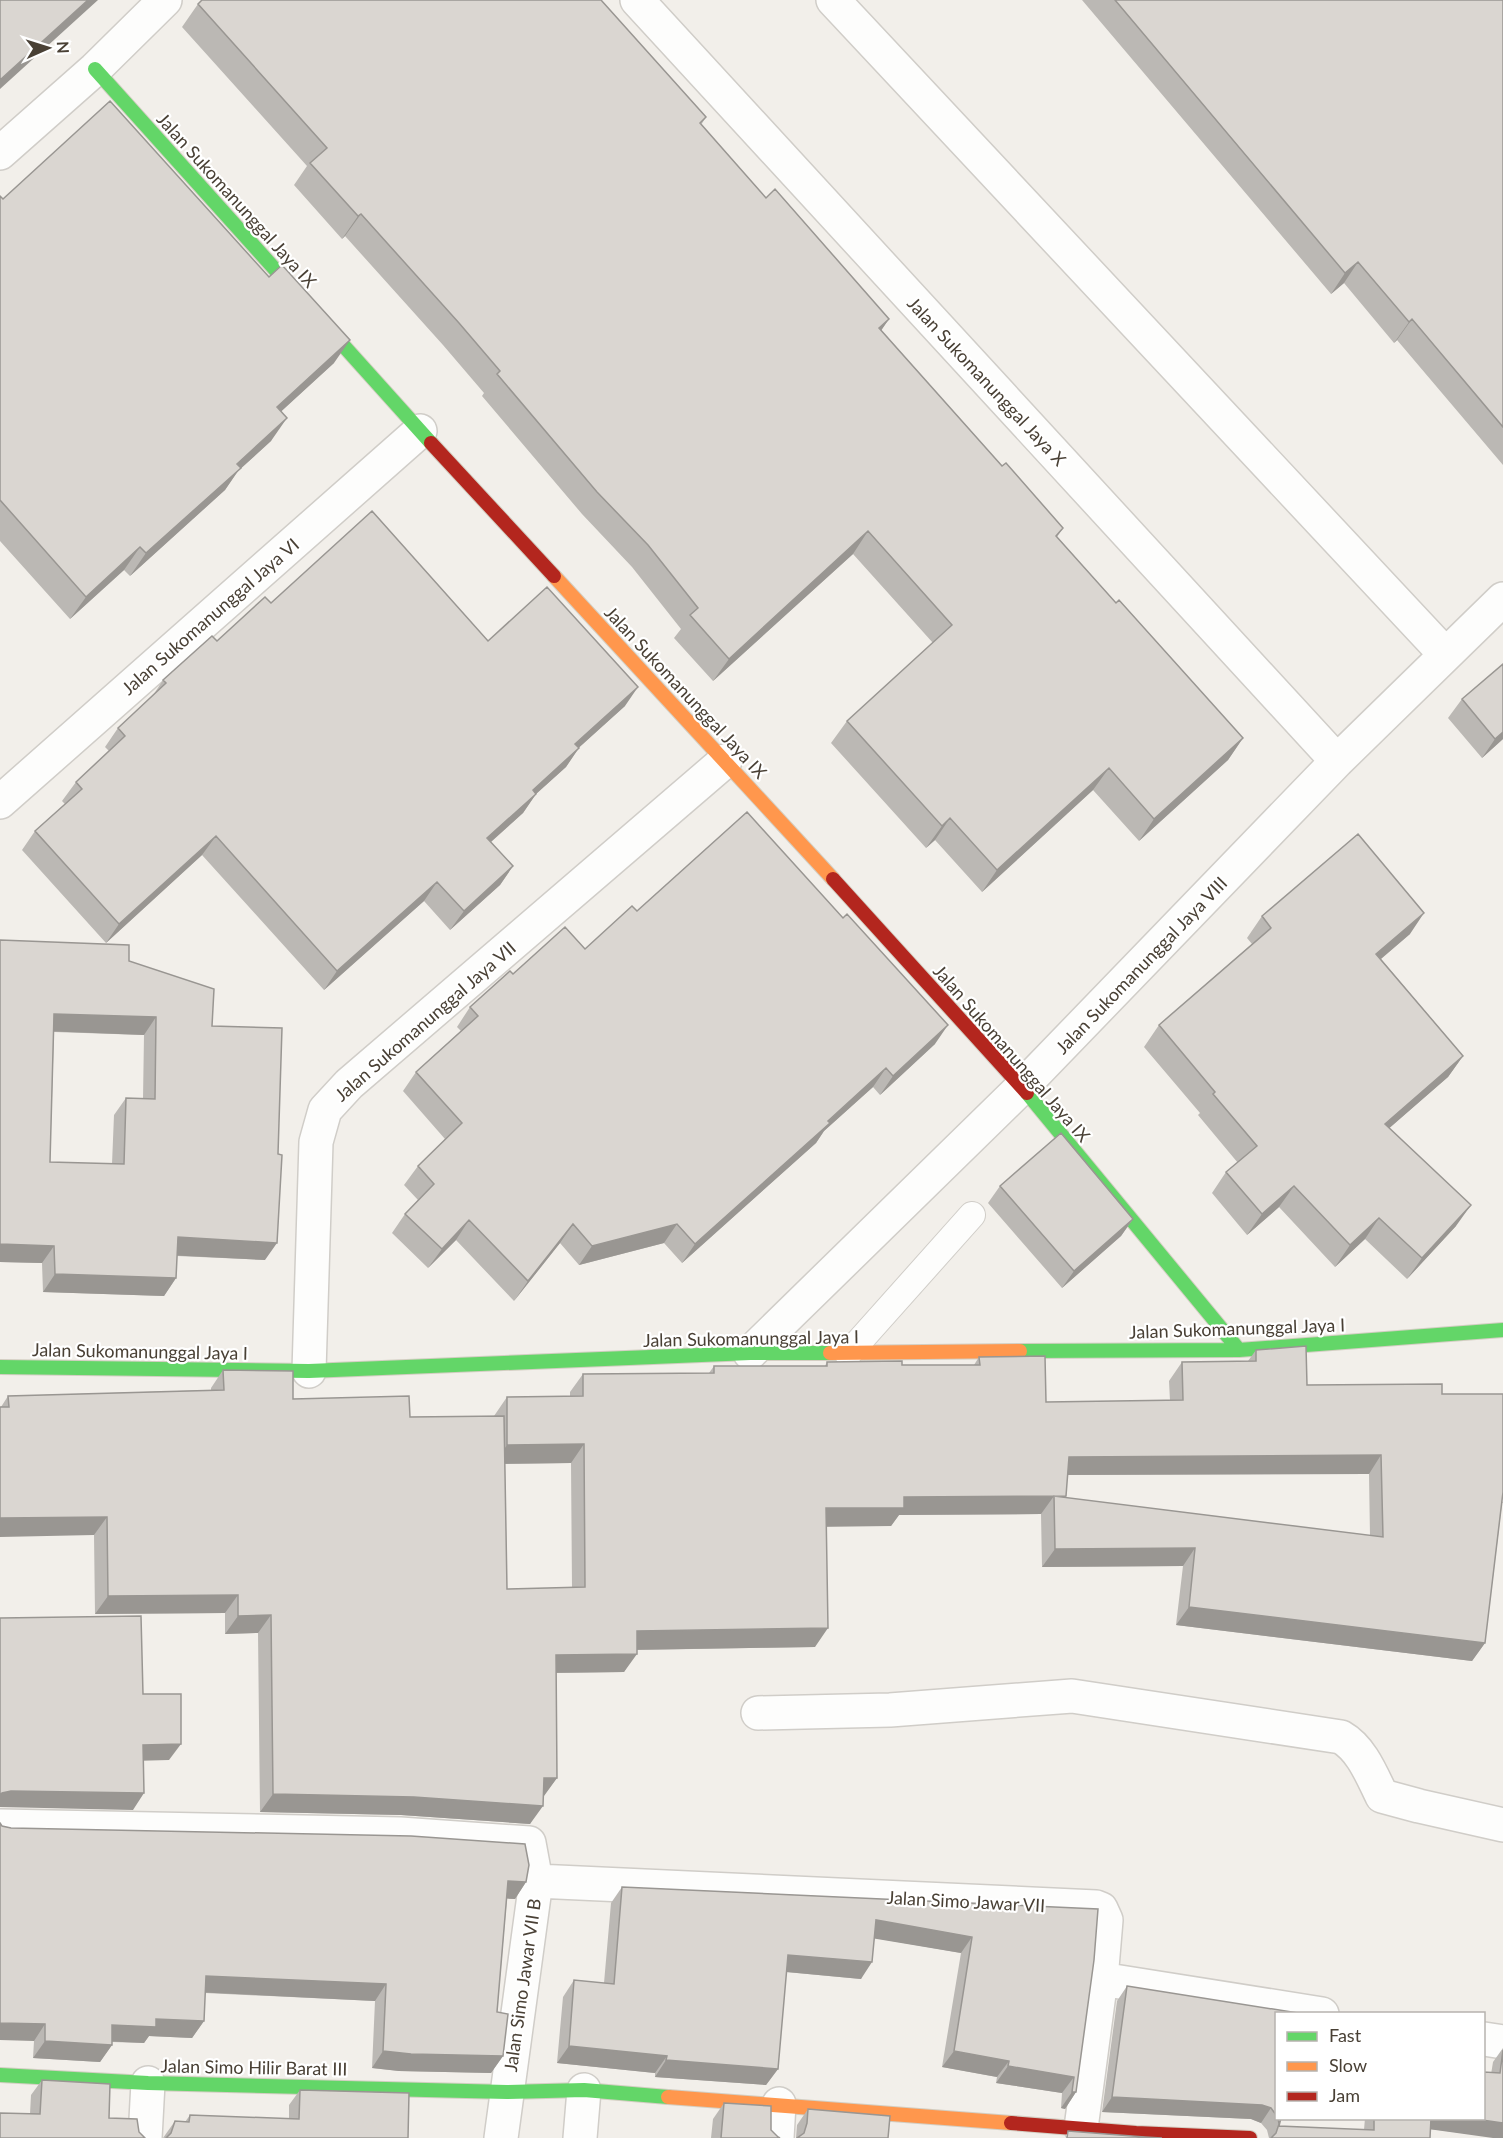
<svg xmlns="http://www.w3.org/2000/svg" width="1503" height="2138" viewBox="0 0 1503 2138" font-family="Lato,sans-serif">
<rect width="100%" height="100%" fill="#f2efea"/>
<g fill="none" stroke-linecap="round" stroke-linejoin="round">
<defs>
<path id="lane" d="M 848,1354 L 972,1215"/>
<path id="street" d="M 637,0 L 1337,761
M 833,0 L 1445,654
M 0,153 L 95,69 L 165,0
M 0,802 L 420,431
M 750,1353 L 1022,1087 L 1337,761 L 1503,599
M 309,1371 L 316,1142 L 325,1110 L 349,1084 L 725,761
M 758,1713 L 890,1710 L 1072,1696 L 1341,1737 C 1362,1749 1372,1776 1382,1796 L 1419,1806 L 1503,1825
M 0,1826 L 400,1834 L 529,1843 L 536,1881 L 501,2138
M 536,1881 L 1096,1907 L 1101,1909 L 1106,1920 L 1101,1979 L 1322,2014
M 1484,2039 L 1503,2042
M 1081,2128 L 1101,1979
M 145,2138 L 148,2083
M 580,2138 L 584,2090
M 777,2138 L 779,2104"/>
<path id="fast" d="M 95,69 L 431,443
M 1027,1093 L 1239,1350
M 1020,1351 L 1239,1350 L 1503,1330
M 0,1367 L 309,1371 L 750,1353 L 830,1353
M 0,2075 L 148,2083 L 507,2092 L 584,2090 L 668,2097"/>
<path id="slow" d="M 554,576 L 833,879
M 830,1353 L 1020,1351
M 668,2097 L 1011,2123"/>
<path id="jam" d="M 431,443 L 554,576
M 833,879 L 1027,1093
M 1011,2123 L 1136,2133 L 1250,2138"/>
</defs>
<use href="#lane" stroke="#d0cdc8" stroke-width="28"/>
<use href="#street" stroke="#d0cdc8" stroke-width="36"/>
<use href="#fast" stroke="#d3cec2" stroke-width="16"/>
<use href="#slow" stroke="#d3cec2" stroke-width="16"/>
<use href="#jam" stroke="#d3cec2" stroke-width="16"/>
<use href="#lane" stroke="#fdfdfc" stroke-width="26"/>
<use href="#street" stroke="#fdfdfc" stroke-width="33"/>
<use href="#fast" stroke="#63d668" stroke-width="14"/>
<use href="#slow" stroke="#ff974d" stroke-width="14"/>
<use href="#jam" stroke="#b3261e" stroke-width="14"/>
</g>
<path fill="#bbb8b4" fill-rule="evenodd" d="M 1082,0 L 1503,0 L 1503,465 L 1397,340 L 1394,343 L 1344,283 L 1331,294 Z
M 198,4 L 706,117 L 701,125 L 766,198 L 889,319 L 881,330 L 1002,466 L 1063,528 L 1057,537 L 1116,603 L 1243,738 L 1228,760 L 1139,841 L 1093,790 L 982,892 L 935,840 L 926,848 L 831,743 L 847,721 L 933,643 L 853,554 L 713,681 L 674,638 L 681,629 L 632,567 L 582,514 L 482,396 L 484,393 L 443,345 L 345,236 L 342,239 L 294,185 L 307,166 L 182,27 Z
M 0,196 L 3,199 L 334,363 L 281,411 L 271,441 L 238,471 L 225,490 L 130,576 L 124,570 L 70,619 L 0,541 Z
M 271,603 L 488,641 L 625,706 L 579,747 L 566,767 L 536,794 L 523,813 L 491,842 L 513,866 L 500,885 L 450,930 L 424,901 L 324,990 L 202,855 L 106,943 L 22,850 L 35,831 L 65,804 L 62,801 L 76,782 L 109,751 L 105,747 L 118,728 L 152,697 L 163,680 Z
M 1462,699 L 1503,739 L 1482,758 L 1448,718 Z
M 637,911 L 935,1044 L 880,1095 L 873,1087 L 824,1131 L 816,1143 L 682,1263 L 664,1243 L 579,1265 L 560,1243 L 514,1301 L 456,1240 L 428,1268 L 392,1233 L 405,1214 L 418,1200 L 404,1185 L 418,1166 L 445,1139 L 403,1091 L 416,1072 L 461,1031 L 457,1027 L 470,1007 L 513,974 L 585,949 Z
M 1262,916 L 1410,934 L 1381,959 L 1463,1056 L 1448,1077 L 1389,1128 L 1456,1226 L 1407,1279 L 1365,1239 L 1335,1267 L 1279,1207 L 1247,1235 L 1212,1193 L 1226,1172 L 1238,1163 L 1198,1115 L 1200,1113 L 1144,1047 L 1159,1025 L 1252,944 L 1247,938 Z
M 0,940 L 129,961 L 212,1026 L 265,1260 L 177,1256 L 176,1278 L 164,1296 L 43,1292 L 42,1263 L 0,1262 ZM 54,1032 L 144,1035 L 143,1099 L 126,1098 L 114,1115 L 112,1164 L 50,1162 Z
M 1000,1186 L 1133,1219 L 1121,1236 L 1062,1288 L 988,1203 Z
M 1256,1350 L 1307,1385 L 1442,1394 L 1503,1503 L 1502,1503 L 1485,1643 L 1472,1661 L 1176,1625 L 1183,1566 L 1042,1567 L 1041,1514 L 899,1515 L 891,1526 L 826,1526 L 815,1647 L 637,1650 L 624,1672 L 556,1673 L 557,1778 L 543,1796 L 530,1824 L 401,1815 L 260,1812 L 258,1633 L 225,1634 L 225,1613 L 95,1614 L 94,1535 L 1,1407 L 8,1396 L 211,1390 L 211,1388 L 223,1370 L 293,1399 L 410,1417 L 494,1416 L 507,1397 L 570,1396 L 570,1392 L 583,1374 L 709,1373 L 714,1366 L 825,1366 L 827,1362 L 902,1365 L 974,1365 L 979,1357 L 1046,1402 L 1170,1401 L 1169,1381 L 1182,1362 L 1248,1361 ZM 571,1463 L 572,1588 L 507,1589 L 505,1464 ZM 1369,1474 L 1370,1536 L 1065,1498 L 1066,1496 L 1067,1475 Z
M 2,1826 L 11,1828 L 526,1882 L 515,1899 L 507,1898 L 497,2012 L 503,2056 L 491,2073 L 399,2071 L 372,2068 L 375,2001 L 205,1993 L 204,2021 L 192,2038 L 149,2036 L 144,2043 L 112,2042 L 112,2045 L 100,2062 L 33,2058 L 34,2041 Z
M 622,1887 L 1098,1909 L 1076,2092 L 1065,2109 L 1061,2108 L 1062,2093 L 996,2083 L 997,2077 L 942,2067 L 961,1953 L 875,1938 L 861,1979 L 786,1972 L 778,2069 L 766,2085 L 655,2077 L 655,2073 L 557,2063 L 563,1997 L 574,1980 L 604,1983 L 611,1903 Z
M 1127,1986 L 1276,2013 L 1276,2118 L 1281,2118 L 1279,2126 L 1364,2130 L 1365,2118 L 1484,2118 L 1493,2062 L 1503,2048 L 1503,2138 L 1430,2129 L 1430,2138 L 1269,2138 L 1267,2130 L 1261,2123 L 1251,2119 L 1102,2112 L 1117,2001 Z
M 42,2080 L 109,2118 L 139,2132 L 30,2114 L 31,2095 Z
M 300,2090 L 408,2138 L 163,2138 L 175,2121 L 185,2122 L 190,2115 L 289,2119 L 289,2105 Z
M 724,2103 L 771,2130 L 778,2137 L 780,2138 L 711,2138 L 713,2119 Z
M 808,2109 L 888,2138 L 796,2138 L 797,2125 Z"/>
<path fill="#999692" d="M 88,0 L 98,0 L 0,89 L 0,80 Z
M 361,214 L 345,236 L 342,239 L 358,216 Z
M 1358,262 L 1344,283 L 1331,294 L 1345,273 Z
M 889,319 L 874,341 L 879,328 Z
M 1412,319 L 1397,340 L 1394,343 L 1409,322 Z
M 350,340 L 334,363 L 261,430 L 277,407 Z
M 287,418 L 271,441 L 238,471 L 225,490 L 130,576 L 146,553 L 237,464 Z
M 868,531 L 853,554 L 713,681 L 729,659 Z
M 140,547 L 124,570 L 70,619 L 86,597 Z
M 638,687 L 625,706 L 562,763 L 575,744 Z
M 1503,732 L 1503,739 L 1482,758 L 1495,739 Z
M 1243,738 L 1228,760 L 1139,841 L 1154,819 Z
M 579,748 L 566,767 L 536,794 L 523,813 L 474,857 L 487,838 L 533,790 Z
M 1109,768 L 1093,790 L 982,892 L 997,870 Z
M 950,818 L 935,840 L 926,848 L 942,826 Z
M 216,836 L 202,855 L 106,943 L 119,924 Z
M 513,866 L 500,885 L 450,930 L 464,911 Z
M 437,882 L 424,901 L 324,990 L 337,971 Z
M 1424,913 L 1410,934 L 1362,975 L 1376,954 Z
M 54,1014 L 156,1017 L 144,1035 L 42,1031 Z
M 948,1025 L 935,1044 L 880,1095 L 893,1076 Z
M 1463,1056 L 1448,1077 L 1370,1145 L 1385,1124 Z
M 886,1068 L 873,1087 L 824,1131 L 816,1143 L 682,1263 L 695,1244 Z
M 1294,1186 L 1279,1207 L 1247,1235 L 1262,1214 Z
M 1471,1205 L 1456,1226 L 1407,1279 L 1422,1258 Z
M 1379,1218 L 1365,1239 L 1335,1267 L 1350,1245 Z
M 1133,1219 L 1121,1236 L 1062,1288 L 1074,1271 Z
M 469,1220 L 456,1240 L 428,1268 L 442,1249 Z
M 573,1224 L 560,1243 L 514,1301 L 528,1281 Z
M 677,1224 L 664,1243 L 579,1265 L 592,1246 Z
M 178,1237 L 277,1243 L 265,1260 L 166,1255 Z
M 0,1244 L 54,1246 L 42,1263 L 0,1262 Z
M 55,1274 L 176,1278 L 164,1296 L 43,1292 Z
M 584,1444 L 571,1463 L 494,1464 L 507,1445 Z
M 1381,1455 L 1369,1474 L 1056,1475 L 1069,1457 Z
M 1054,1496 L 1041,1514 L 899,1515 L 891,1526 L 813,1527 L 826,1508 L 904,1497 L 1066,1496 L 1054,1513 Z
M 107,1517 L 94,1535 L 0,1537 L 0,1518 Z
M 1195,1548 L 1183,1566 L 1042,1567 L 1055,1549 Z
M 238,1595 L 225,1613 L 95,1614 L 108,1596 Z
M 1189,1607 L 1485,1643 L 1472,1661 L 1176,1625 Z
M 271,1615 L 258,1633 L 225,1634 L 238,1616 Z
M 828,1628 L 815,1647 L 624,1650 L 637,1631 Z
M 637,1654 L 624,1672 L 543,1673 L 556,1655 Z
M 181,1744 L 169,1760 L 132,1761 L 143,1745 Z
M 544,1778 L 557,1778 L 544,1796 L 531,1797 Z
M 11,1791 L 144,1793 L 133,1810 L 0,1807 L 0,1795 L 2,1793 Z
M 273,1794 L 414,1797 L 543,1806 L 530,1824 L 401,1815 L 260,1812 Z
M 508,1881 L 526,1882 L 515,1899 L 496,1898 Z
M 876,1920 L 972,1937 L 961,1953 L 865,1937 Z
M 788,1955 L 872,1962 L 861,1979 L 776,1971 Z
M 206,1976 L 386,1984 L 375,2001 L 194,1992 Z
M 156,2019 L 204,2021 L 192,2038 L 149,2036 L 144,2043 L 101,2041 L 112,2025 Z
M 0,2023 L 45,2024 L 34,2041 L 0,2040 Z
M 45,2041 L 112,2045 L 100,2062 L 33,2058 Z
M 569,2046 L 667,2056 L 655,2073 L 557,2063 Z
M 383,2051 L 503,2056 L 491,2073 L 399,2071 L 372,2068 Z
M 954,2051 L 1009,2061 L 997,2077 L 942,2067 Z
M 666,2060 L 778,2069 L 766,2085 L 655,2077 Z
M 1008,2066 L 1074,2077 L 1062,2093 L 996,2083 Z
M 1072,2092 L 1076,2092 L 1065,2109 L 1061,2108 Z
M 1112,2097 L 1262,2105 L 1271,2108 L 1261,2123 L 1251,2119 L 1102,2112 Z
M 1427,2118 L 1468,2118 L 1503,2123 L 1503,2138 L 1493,2138 L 1421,2128 Z"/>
<path fill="#dad6d1" stroke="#999692" stroke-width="1.5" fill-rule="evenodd" d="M 0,0 L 88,0 L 0,80 Z
M 202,0 L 601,0 L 706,117 L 700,123 L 766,198 L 775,189 L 889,319 L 879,328 L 1002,466 L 1006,463 L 1063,528 L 1056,536 L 1116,603 L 1119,600 L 1243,738 L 1154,819 L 1109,768 L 997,870 L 950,818 L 942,826 L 847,721 L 952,625 L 868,531 L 729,659 L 690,615 L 698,608 L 648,545 L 597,492 L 497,374 L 500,371 L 459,323 L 361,214 L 358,216 L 310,163 L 327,148 L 198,4 Z
M 1115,0 L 1503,0 L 1503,427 L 1412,319 L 1409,322 L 1358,262 L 1345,273 Z
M 110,101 L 269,277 L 282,265 L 350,340 L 277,407 L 287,418 L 237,464 L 241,468 L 146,553 L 140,547 L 86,597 L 0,500 L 0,196 L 3,199 Z
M 372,511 L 488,641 L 547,587 L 638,687 L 575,744 L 579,748 L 533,790 L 536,794 L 487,838 L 513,866 L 464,911 L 437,882 L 337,971 L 216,836 L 119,924 L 35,831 L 82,789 L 76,782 L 125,736 L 118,728 L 166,683 L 163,680 L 212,636 L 217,641 L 265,597 L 271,603 Z
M 1503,664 L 1503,732 L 1495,739 L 1462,699 Z
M 747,812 L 843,918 L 847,914 L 948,1025 L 893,1076 L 886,1068 L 828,1121 L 830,1123 L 695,1244 L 677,1224 L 592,1246 L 573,1224 L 528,1281 L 469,1220 L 442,1249 L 405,1214 L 434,1184 L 418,1166 L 462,1123 L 416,1072 L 478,1016 L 470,1007 L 510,971 L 513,974 L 565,927 L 585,949 L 632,906 L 637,911 Z
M 1358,834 L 1424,913 L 1376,954 L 1463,1056 L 1385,1124 L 1471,1205 L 1422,1258 L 1379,1218 L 1350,1245 L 1294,1186 L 1262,1214 L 1226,1172 L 1257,1146 L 1213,1094 L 1215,1092 L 1159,1025 L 1271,928 L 1262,916 Z
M 0,940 L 129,945 L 129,961 L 214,989 L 212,1026 L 282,1028 L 278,1154 L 282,1155 L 277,1243 L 178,1237 L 176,1278 L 55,1274 L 54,1246 L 0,1244 ZM 54,1014 L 156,1017 L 155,1099 L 126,1098 L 124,1164 L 50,1162 Z
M 1061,1133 L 1133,1219 L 1074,1271 L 1000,1186 Z
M 1306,1346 L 1307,1385 L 1442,1384 L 1442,1394 L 1503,1394 L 1503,1492 L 1485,1643 L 1189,1607 L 1195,1548 L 1055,1549 L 1054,1496 L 1383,1537 L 1381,1455 L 1069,1457 L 1066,1496 L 904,1497 L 904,1508 L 826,1508 L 828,1628 L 637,1631 L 637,1654 L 556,1655 L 557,1778 L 544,1778 L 543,1806 L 414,1797 L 273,1794 L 271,1615 L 238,1616 L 238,1595 L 108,1596 L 107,1517 L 0,1518 L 0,1407 L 9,1407 L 8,1396 L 224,1390 L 223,1370 L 293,1371 L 293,1399 L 409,1396 L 410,1417 L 504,1416 L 507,1589 L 585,1587 L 584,1444 L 507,1445 L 507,1397 L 583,1396 L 583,1374 L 714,1373 L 714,1366 L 827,1366 L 827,1362 L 902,1361 L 902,1365 L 980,1365 L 979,1357 L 1045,1356 L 1046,1402 L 1183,1400 L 1182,1362 L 1256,1361 L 1256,1350 Z
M 141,1616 L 143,1694 L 181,1694 L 181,1744 L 143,1745 L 144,1793 L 11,1791 L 2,1793 L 0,1795 L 0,1618 Z
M 0,1823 L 2,1826 L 11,1828 L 411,1836 L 525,1844 L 529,1865 L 526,1882 L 508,1881 L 497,2012 L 508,2014 L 503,2056 L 411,2054 L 383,2051 L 386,1984 L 206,1976 L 204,2021 L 156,2019 L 156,2027 L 112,2025 L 112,2045 L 45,2041 L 45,2024 L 0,2023 Z
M 622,1887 L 1098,1909 L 1094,1960 L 1076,2092 L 1072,2092 L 1074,2077 L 1008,2066 L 1009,2061 L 954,2051 L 972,1937 L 876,1920 L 872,1962 L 788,1955 L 778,2069 L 666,2060 L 667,2056 L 569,2046 L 574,1980 L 614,1984 Z
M 1127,1986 L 1298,2013 L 1276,2013 L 1276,2115 L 1271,2108 L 1262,2105 L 1112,2097 Z
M 1503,2050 L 1503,2123 L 1468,2118 L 1484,2118 L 1484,2072 L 1500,2073 Z
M 42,2080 L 110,2084 L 109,2118 L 137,2119 L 139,2132 L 145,2138 L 0,2138 L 0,2113 L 40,2114 Z
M 300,2090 L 409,2093 L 408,2138 L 166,2138 L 171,2133 L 175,2121 L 189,2122 L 190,2115 L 299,2119 Z
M 724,2103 L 771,2106 L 771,2130 L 778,2137 L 780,2138 L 721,2138 Z
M 808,2109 L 890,2116 L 888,2138 L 797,2138 L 804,2133 L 807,2123 Z
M 1278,2118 L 1281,2118 L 1279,2126 L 1374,2130 L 1374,2118 L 1431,2118 L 1430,2138 L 1271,2138 L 1276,2133 L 1279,2124 Z
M 1068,2131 L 1145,2137 L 1162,2138 L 1067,2138 Z"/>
<g text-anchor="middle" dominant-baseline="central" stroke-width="4.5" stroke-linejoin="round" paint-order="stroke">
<g font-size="18" fill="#494035" stroke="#fff">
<text transform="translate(237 200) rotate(48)">Jalan Sukomanunggal Jaya IX</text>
<text transform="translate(987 381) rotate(47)">Jalan Sukomanunggal Jaya X</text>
<text transform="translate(210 616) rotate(-41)">Jalan Sukomanunggal Jaya VI</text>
<text transform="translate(686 692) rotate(47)">Jalan Sukomanunggal Jaya IX</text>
<text transform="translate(1141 965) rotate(-46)">Jalan Sukomanunggal Jaya VIII</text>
<text transform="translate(425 1021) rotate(-41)">Jalan Sukomanunggal Jaya VII</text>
<text transform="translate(1012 1053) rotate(49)">Jalan Sukomanunggal Jaya IX</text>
<text transform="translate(1237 1328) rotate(-2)">Jalan Sukomanunggal Jaya I</text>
<text transform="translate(751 1338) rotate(-1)">Jalan Sukomanunggal Jaya I</text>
<text transform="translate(140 1351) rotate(1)">Jalan Sukomanunggal Jaya I</text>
<text transform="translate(966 1901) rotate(3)">Jalan Simo Jawar VII</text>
<text transform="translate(522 1985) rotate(-82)">Jalan Simo Jawar VII B</text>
<text transform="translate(254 2067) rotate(1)">Jalan Simo Hilir Barat III</text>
</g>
</g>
<rect x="1275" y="2012" width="210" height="108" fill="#ffffff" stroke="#b6b3ae" stroke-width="1.5"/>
<rect x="1287" y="2032" width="30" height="9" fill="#63d668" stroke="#b6b3ae" stroke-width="1.5"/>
<text x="1329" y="2042" font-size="18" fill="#494035">Fast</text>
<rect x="1287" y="2062" width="30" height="9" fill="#ff974d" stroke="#b6b3ae" stroke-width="1.5"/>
<text x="1329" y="2072" font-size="18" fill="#494035">Slow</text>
<rect x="1287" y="2092" width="30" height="9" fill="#b3261e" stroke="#b6b3ae" stroke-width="1.5"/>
<text x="1329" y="2102" font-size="18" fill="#494035">Jam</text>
<g transform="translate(48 48) rotate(87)" stroke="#ffffff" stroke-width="4.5" paint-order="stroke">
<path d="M0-4.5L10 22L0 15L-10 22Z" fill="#494035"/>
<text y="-9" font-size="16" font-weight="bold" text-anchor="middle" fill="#494035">N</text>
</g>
</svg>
